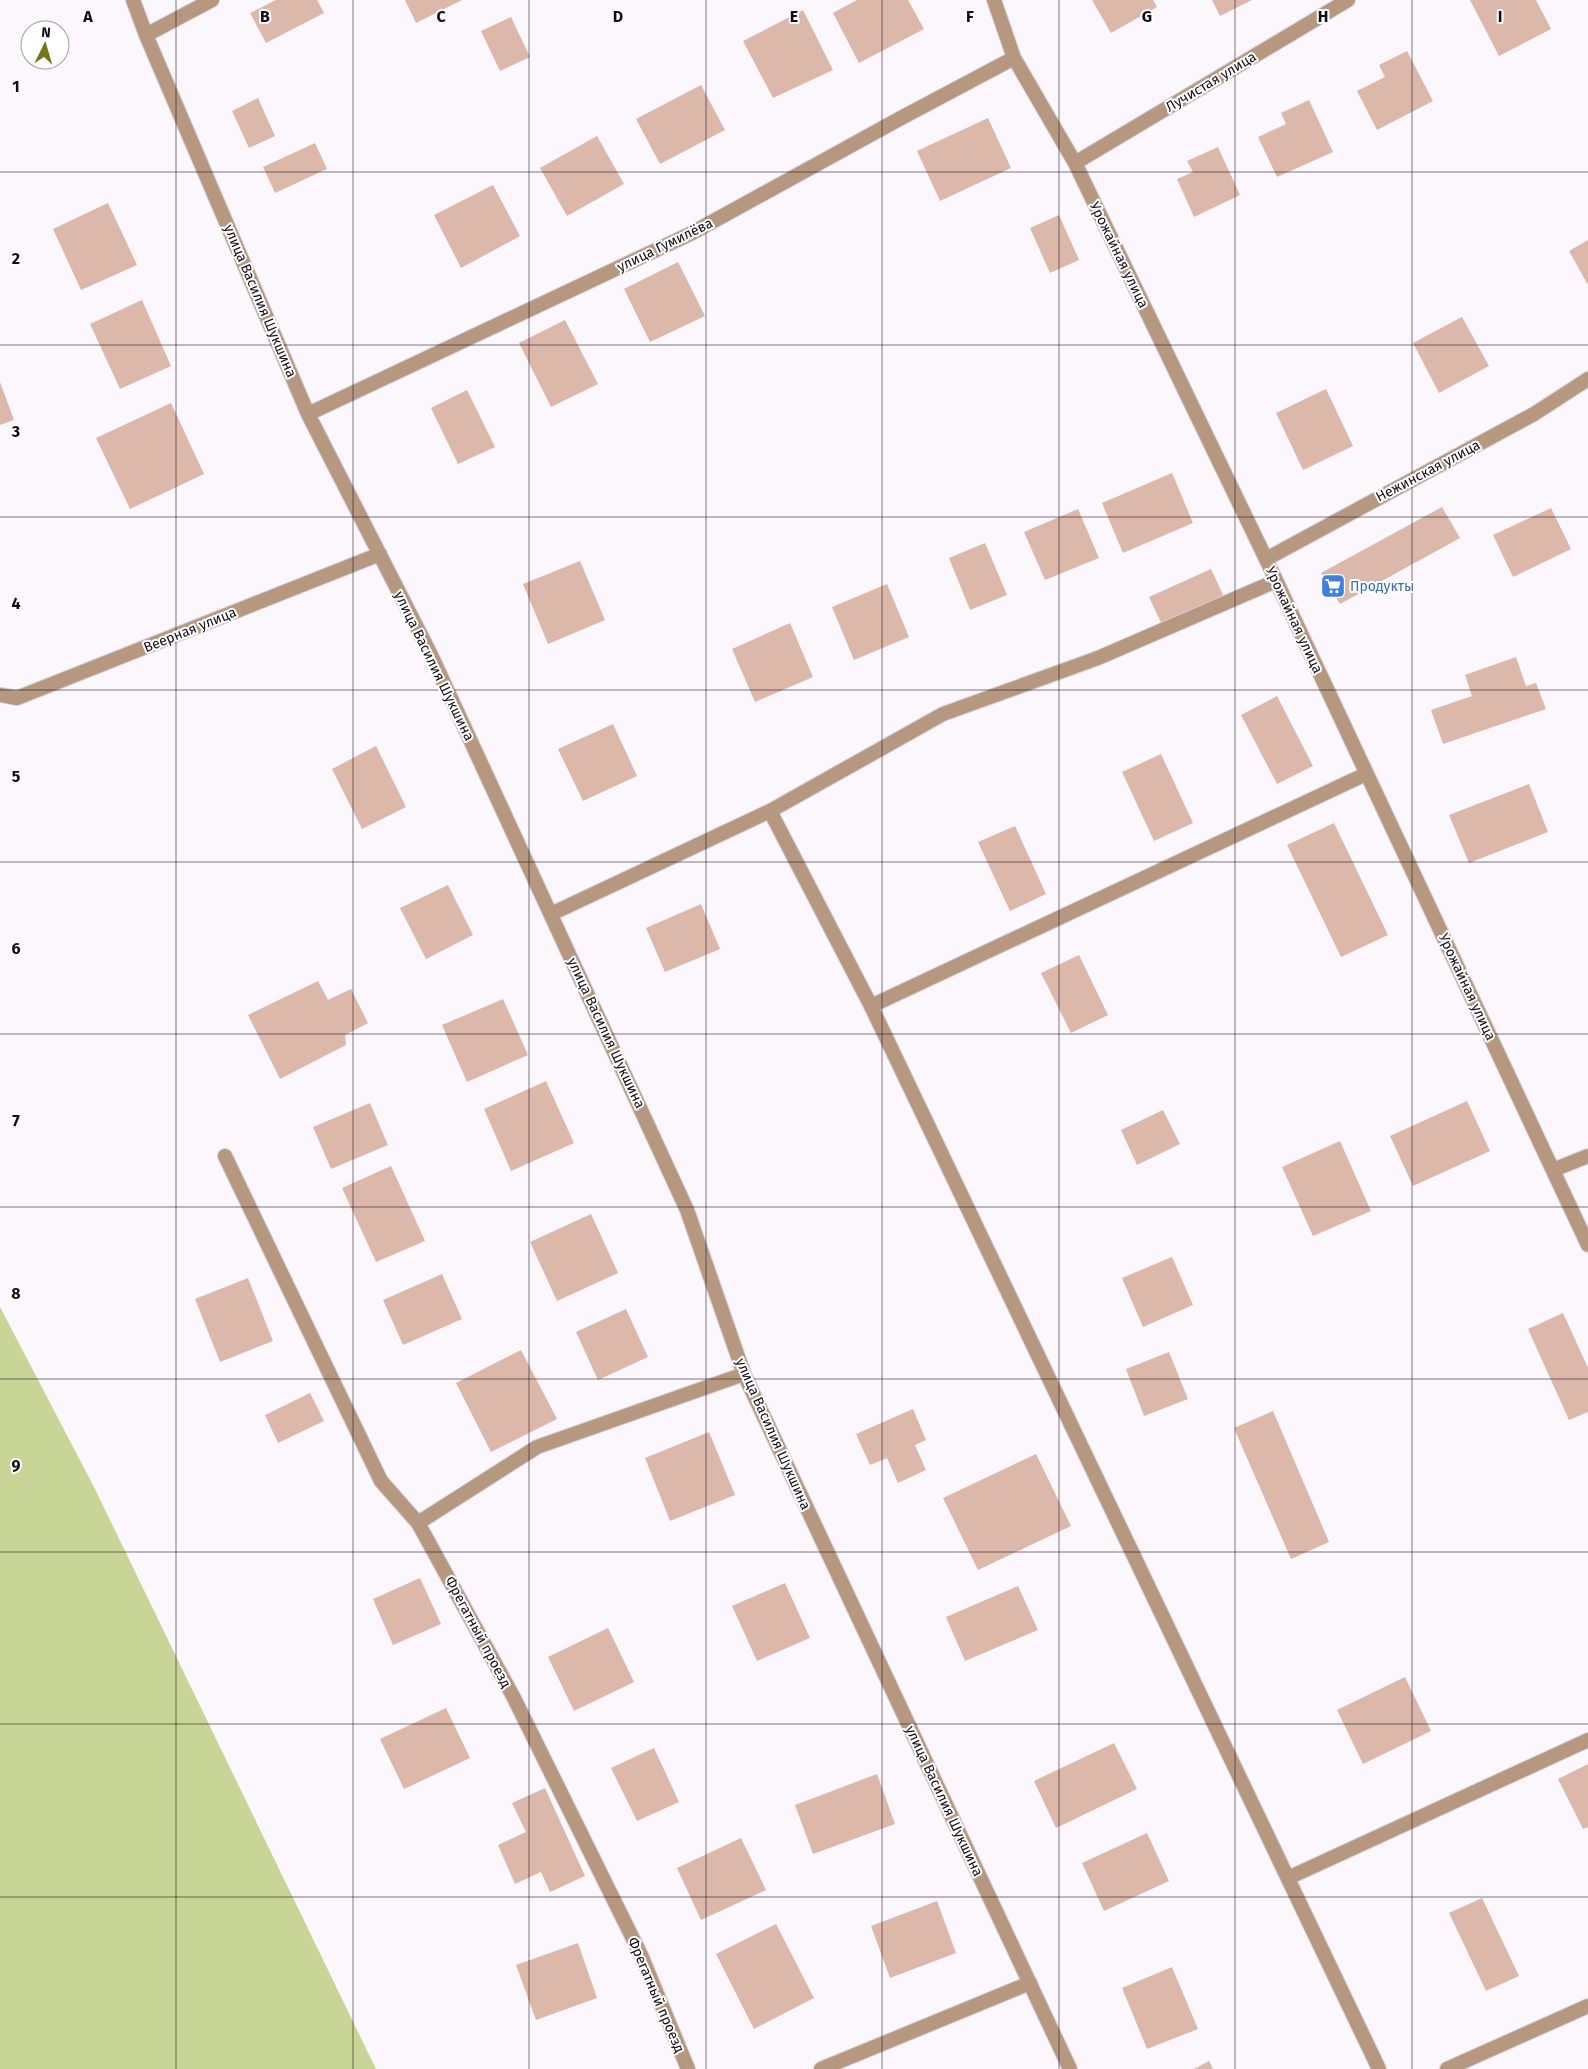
<svg xmlns="http://www.w3.org/2000/svg" width="1588" height="2069" viewBox="0 0 1588 2069" font-family="'Fira Sans',sans-serif">
<rect width="100%" height="100%" fill="#fcf7fd"/>
<path fill="#c9d597" d="M 0,1307 L 94,1487 L 376,2069 L 0,2069 Z"/>
<path fill="#dcb8aa" d="M 276,0 L 317,0 L 324,13 L 266,43 L 250,13 Z
M 405,0 L 462,0 L 416,23 Z
M 857,0 L 908,0 L 924,29 L 859,63 L 833,13 Z
M 1092,0 L 1153,0 L 1157,7 L 1111,33 Z
M 1212,0 L 1252,0 L 1220,16 Z
M 1470,0 L 1536,0 L 1551,29 L 1499,56 Z
M 803,10 L 833,70 L 773,98 L 743,41 Z
M 511,17 L 530,57 L 500,71 L 481,31 Z
M 1407,51 L 1433,101 L 1377,130 L 1357,91 L 1385,77 L 1379,65 Z
M 701,85 L 725,130 L 660,164 L 636,119 Z
M 258,98 L 275,136 L 249,148 L 232,111 Z
M 1309,100 L 1333,152 L 1277,177 L 1258,137 L 1286,124 L 1281,113 Z
M 988,118 L 1011,168 L 940,201 L 917,151 Z
M 597,136 L 624,184 L 567,216 L 540,168 Z
M 315,143 L 327,169 L 275,193 L 263,167 Z
M 1218,147 L 1240,195 L 1194,217 L 1177,179 L 1193,172 L 1187,161 Z
M 493,185 L 520,236 L 461,268 L 434,215 Z
M 108,203 L 137,265 L 81,290 L 53,229 Z
M 1059,215 L 1079,260 L 1050,273 L 1030,228 Z
M 1588,240 L 1588,285 L 1569,251 Z
M 678,262 L 705,316 L 650,342 L 624,289 Z
M 142,300 L 171,366 L 120,389 L 90,324 Z
M 1462,317 L 1489,366 L 1439,393 L 1413,343 Z
M 565,320 L 598,384 L 551,407 L 519,343 Z
M 0,382 L 14,420 L 0,425 Z
M 1326,389 L 1353,446 L 1303,470 L 1276,413 Z
M 467,390 L 495,447 L 458,464 L 431,408 Z
M 171,403 L 204,474 L 130,509 L 96,438 Z
M 1172,473 L 1193,523 L 1123,553 L 1102,503 Z
M 1442,507 L 1460,538 L 1340,604 L 1321,573 Z
M 1551,508 L 1571,549 L 1513,577 L 1493,535 Z
M 1078,509 L 1099,558 L 1045,580 L 1024,532 Z
M 985,543 L 1007,595 L 970,610 L 949,558 Z
M 580,561 L 605,620 L 548,644 L 523,584 Z
M 1211,569 L 1225,599 L 1163,627 L 1149,597 Z
M 887,584 L 909,637 L 854,660 L 832,607 Z
M 790,623 L 813,677 L 755,702 L 732,649 Z
M 1516,657 L 1526,686 L 1536,683 L 1546,709 L 1443,744 L 1431,710 L 1472,696 L 1465,675 Z
M 1277,696 L 1313,766 L 1277,784 L 1241,715 Z
M 613,724 L 637,776 L 583,801 L 558,749 Z
M 376,746 L 406,807 L 362,829 L 332,769 Z
M 1161,754 L 1193,823 L 1154,841 L 1122,772 Z
M 1529,784 L 1548,832 L 1469,863 L 1449,815 Z
M 1334,823 L 1388,935 L 1341,957 L 1287,845 Z
M 1015,826 L 1046,894 L 1010,911 L 978,842 Z
M 448,885 L 473,935 L 426,959 L 400,908 Z
M 701,904 L 720,949 L 665,972 L 646,928 Z
M 1079,955 L 1108,1015 L 1071,1033 L 1041,973 Z
M 318,981 L 328,1000 L 351,989 L 368,1023 L 345,1035 L 346,1045 L 280,1079 L 248,1015 Z
M 503,999 L 528,1055 L 467,1082 L 442,1025 Z
M 546,1081 L 574,1143 L 511,1171 L 484,1109 Z
M 1467,1101 L 1490,1151 L 1413,1186 L 1390,1136 Z
M 370,1103 L 388,1145 L 331,1169 L 313,1127 Z
M 1163,1110 L 1180,1144 L 1137,1165 L 1121,1130 Z
M 1340,1141 L 1371,1211 L 1313,1236 L 1282,1167 Z
M 391,1166 L 425,1241 L 376,1262 L 342,1188 Z
M 591,1214 L 618,1273 L 557,1301 L 530,1242 Z
M 1172,1257 L 1193,1305 L 1143,1327 L 1122,1278 Z
M 442,1274 L 462,1319 L 403,1345 L 383,1300 Z
M 248,1278 L 273,1341 L 220,1362 L 195,1299 Z
M 626,1309 L 648,1357 L 598,1380 L 576,1332 Z
M 1563,1313 L 1588,1368 L 1588,1412 L 1569,1420 L 1528,1329 Z
M 521,1350 L 557,1419 L 491,1452 L 456,1383 Z
M 1169,1352 L 1188,1399 L 1144,1416 L 1126,1369 Z
M 310,1393 L 324,1421 L 278,1443 L 265,1415 Z
M 913,1409 L 926,1440 L 915,1445 L 926,1470 L 898,1483 L 887,1458 L 870,1465 L 856,1434 Z
M 1273,1411 L 1329,1542 L 1291,1559 L 1234,1428 Z
M 709,1432 L 735,1495 L 670,1521 L 645,1458 Z
M 1036,1454 L 1071,1526 L 978,1570 L 943,1498 Z
M 420,1578 L 441,1624 L 393,1645 L 373,1599 Z
M 785,1583 L 810,1638 L 757,1661 L 732,1606 Z
M 1018,1586 L 1038,1630 L 965,1661 L 946,1617 Z
M 608,1628 L 634,1682 L 574,1711 L 548,1657 Z
M 1405,1677 L 1431,1731 L 1363,1764 L 1337,1710 Z
M 446,1708 L 470,1758 L 404,1789 L 380,1739 Z
M 1114,1743 L 1137,1789 L 1056,1828 L 1034,1781 Z
M 654,1748 L 679,1802 L 637,1821 L 611,1768 Z
M 1588,1764 L 1588,1827 L 1583,1829 L 1558,1779 Z
M 877,1774 L 895,1824 L 813,1854 L 795,1805 Z
M 545,1788 L 585,1876 L 550,1892 L 541,1872 L 515,1884 L 498,1845 L 526,1832 L 512,1803 Z
M 1147,1833 L 1169,1881 L 1104,1911 L 1082,1863 Z
M 741,1838 L 766,1890 L 701,1920 L 677,1868 Z
M 1482,1898 L 1519,1976 L 1486,1991 L 1449,1913 Z
M 937,1901 L 956,1953 L 890,1978 L 871,1926 Z
M 776,1924 L 814,1998 L 754,2029 L 716,1954 Z
M 578,1943 L 597,1998 L 536,2020 L 516,1965 Z
M 1172,1967 L 1198,2029 L 1147,2049 L 1122,1988 Z
M 1209,2061 L 1213,2069 L 1194,2069 Z"/>
<g fill="none" stroke-linecap="round" stroke-linejoin="round">
<defs>
<path id="service" d="M 770,811 L 871,1006
M 551,914 L 770,811 L 943,714 L 1098,658 L 1276,581
M 225,1156 L 381,1481 L 418,1523
M 821,2069 L 1030,1983"/>
<path id="minor" d="M 133,0 L 146,35 L 308,414 L 431,655 L 687,1210 L 744,1374 L 1070,2069
M 994,0 L 1014,58 L 1075,163 L 1266,559 L 1588,1245
M 146,35 L 212,0
M 1075,163 L 1348,0
M 308,414 L 690,234 L 901,118 L 1014,58
M 1266,559 L 1534,414 L 1588,379
M 0,695 L 17,698 L 380,554
M 1366,774 L 871,1006 L 1379,2069
M 1553,1170 L 1588,1156
M 1288,1878 L 1588,1740
M 688,2069 L 641,1955 L 514,1698 L 418,1523 L 537,1447 L 744,1374
M 1447,2069 L 1588,2006"/>
</defs>
<use href="#service" stroke="#d7d1d8" stroke-width="16"/>
<use href="#minor" stroke="#d7d1d8" stroke-width="16"/>
<use href="#service" stroke="#b69881" stroke-width="14"/>
<use href="#minor" stroke="#b69881" stroke-width="14"/>
</g>
<path fill="none" stroke="#140c15" stroke-width="1" stroke-opacity="0.55" d="M 176,0 L 176,2069M 353,0 L 353,2069M 529,0 L 529,2069M 706,0 L 706,2069M 882,0 L 882,2069M 1059,0 L 1059,2069M 1235,0 L 1235,2069M 1412,0 L 1412,2069M 0,172 L 1588,172M 0,345 L 1588,345M 0,517 L 1588,517M 0,690 L 1588,690M 0,862 L 1588,862M 0,1034 L 1588,1034M 0,1207 L 1588,1207M 0,1379 L 1588,1379M 0,1552 L 1588,1552M 0,1724 L 1588,1724M 0,1897 L 1588,1897"/>
<defs>
<symbol id="supermarket-square" viewBox="-11 -11 22 22"><rect x="-9" y="-9" width="18" height="18" rx="4" fill="#3f7fe0" stroke="#fff"/><path d="M-6-5.5h2.5l.6 2H6L4.5 2H-2.5L-4.4-4H-6ZM-1.5 3.2a1.3 1.3 0 1 0 .1 0ZM3 3.2a1.3 1.3 0 1 0 .1 0Z" fill="#fff"/></symbol>
</defs>
<g fill-rule="evenodd">
<use href="#supermarket-square" x="1319" y="572" width="28" height="28"/>
</g>
<g text-anchor="middle" dominant-baseline="central" stroke-width="4" stroke-linejoin="round" paint-order="stroke">
<g font-size="14" fill="#140c15" stroke="#fff">
<text transform="translate(1211 82) rotate(-31)">Лучистая улица</text>
<text transform="translate(665 245) rotate(-26)">улица Гумилёва</text>
<text transform="translate(1119 255) rotate(64)">Урожайная улица</text>
<text transform="translate(260 301) rotate(67)">улица Василия Шукшина</text>
<text transform="translate(1428 471) rotate(-28)">Нежинская улица</text>
<text transform="translate(1294 620) rotate(65)">Урожайная улица</text>
<text transform="translate(190 630) rotate(-22)">Веерная улица</text>
<text transform="translate(434 666) rotate(64)">улица Василия Шукшина</text>
<text transform="translate(1467 987) rotate(65)">Урожайная улица</text>
<text transform="translate(606 1033) rotate(65)">улица Василия Шукшина</text>
<text transform="translate(773 1434) rotate(66)">улица Василия Шукшина</text>
<text transform="translate(478 1632) rotate(62)">Фрегатный проезд</text>
<text transform="translate(944 1801) rotate(65)">улица Василия Шукшина</text>
<text transform="translate(656 1995) rotate(67)">Фрегатный проезд</text>
</g>
<g font-size="14" fill="#366cbe" stroke="#fff" text-anchor="start">
<text x="1350" y="586">Продукты</text>
</g>
</g>
<g font-size="16" text-anchor="middle" font-weight="bold" fill="#140c15" stroke="#fff" stroke-width="4" stroke-linejoin="round" paint-order="stroke">
<text x="88" y="22">A</text>
<text x="265" y="22">B</text>
<text x="441" y="22">C</text>
<text x="618" y="22">D</text>
<text x="794" y="22">E</text>
<text x="970" y="22">F</text>
<text x="1147" y="22">G</text>
<text x="1323" y="22">H</text>
<text x="1500" y="22">I</text>
<text x="16" y="92">1</text>
<text x="16" y="264">2</text>
<text x="16" y="437">3</text>
<text x="16" y="609">4</text>
<text x="16" y="782">5</text>
<text x="16" y="954">6</text>
<text x="16" y="1126">7</text>
<text x="16" y="1299">8</text>
<text x="16" y="1471">9</text>
</g>
<g transform="translate(45 45) rotate(5)"><circle r="24" fill="#ffffff" stroke="#a19ea1"/>
<path d="M0-4L9 19L0 12L-9 19Z" fill="#74741a"/>
<text y="-8" font-size="14" font-weight="bold" text-anchor="middle" fill="#140c15">N</text>
</g>
</svg>
